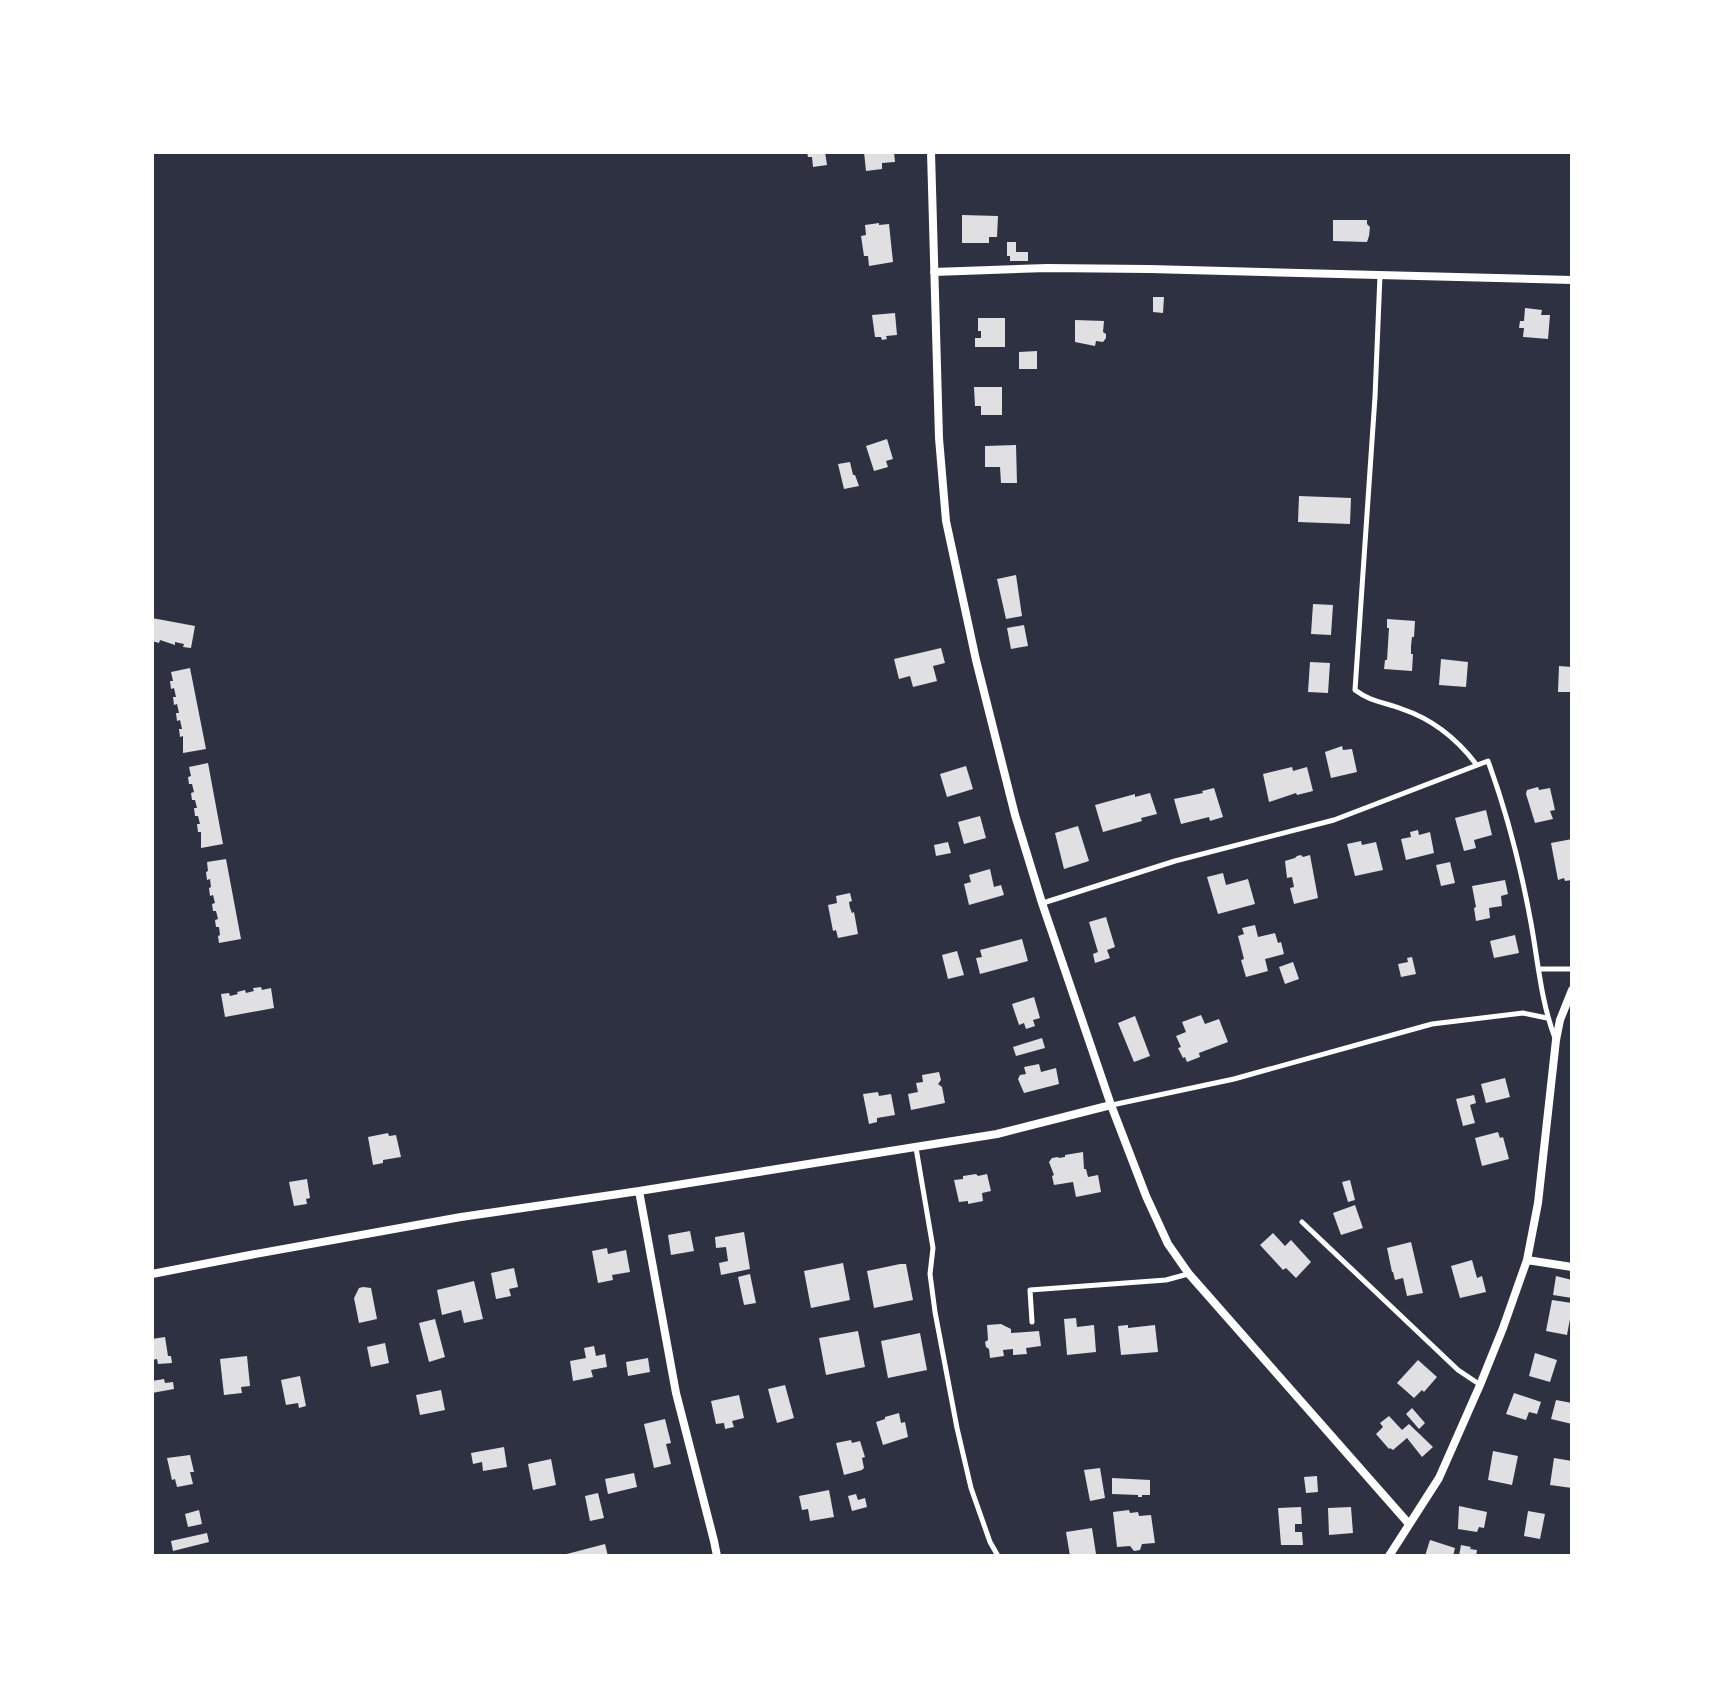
<svg xmlns="http://www.w3.org/2000/svg" width="1724" height="1708" viewBox="0 0 1724 1708" font-family="'Noto Sans',sans-serif">
<rect width="100%" height="100%" fill="#2d3142"/>
<path fill="#e0e0e3" d="M 807,152 L 825,152 L 827,165 L 813,167 L 812,157 L 808,157 Z
M 864,152 L 894,152 L 895,162 L 882,163 L 882,169 L 866,171 Z
M 962,215 L 998,216 L 997,237 L 989,237 L 989,243 L 962,243 Z
M 1333,220 L 1367,220 L 1367,224 L 1370,227 L 1369,236 L 1367,242 L 1333,241 Z
M 879,223 L 879,225 L 889,224 L 893,262 L 869,266 L 868,256 L 864,256 L 861,236 L 866,235 L 865,225 Z
M 1007,242 L 1016,242 L 1016,252 L 1028,252 L 1028,261 L 1010,261 L 1010,256 L 1007,256 Z
M 1153,297 L 1164,297 L 1163,313 L 1153,312 Z
M 1525,308 L 1542,310 L 1541,315 L 1550,315 L 1548,339 L 1523,337 L 1524,328 L 1519,328 L 1520,321 L 1524,321 Z
M 895,313 L 897,335 L 886,336 L 887,339 L 882,340 L 881,337 L 875,337 L 872,315 Z
M 978,318 L 1005,318 L 1005,347 L 975,347 L 975,338 L 981,338 L 981,331 L 978,331 Z
M 1075,320 L 1104,321 L 1103,332 L 1106,334 L 1106,338 L 1103,342 L 1096,341 L 1095,346 L 1075,342 Z
M 1037,351 L 1037,369 L 1019,369 L 1019,352 Z
M 974,387 L 1002,387 L 1002,415 L 981,415 L 981,406 L 975,406 Z
M 887,439 L 893,459 L 886,461 L 888,467 L 874,471 L 866,446 Z
M 1016,445 L 1017,483 L 1001,483 L 1000,467 L 985,467 L 985,446 Z
M 850,462 L 853,475 L 855,475 L 859,486 L 844,489 L 838,464 Z
M 1299,496 L 1351,498 L 1350,524 L 1298,522 Z
M 1016,575 L 1022,616 L 1006,619 L 997,579 Z
M 1313,604 L 1333,605 L 1331,635 L 1311,634 Z
M 152,618 L 195,626 L 191,648 L 183,647 L 184,644 L 175,642 L 175,645 L 160,640 L 159,643 L 152,641 Z
M 1387,619 L 1415,621 L 1414,637 L 1412,637 L 1411,646 L 1411,654 L 1413,654 L 1412,671 L 1384,669 L 1385,660 L 1387,660 L 1389,628 L 1387,628 Z
M 1024,625 L 1028,646 L 1011,649 L 1007,628 Z
M 941,648 L 945,663 L 933,666 L 937,681 L 913,687 L 910,676 L 899,679 L 894,659 Z
M 1441,659 L 1468,662 L 1466,687 L 1439,685 Z
M 1310,662 L 1330,663 L 1328,693 L 1308,692 Z
M 1559,666 L 1572,667 L 1572,692 L 1558,692 Z
M 190,668 L 206,749 L 183,753 L 183,736 L 180,737 L 179,729 L 182,729 L 180,720 L 177,721 L 176,713 L 179,713 L 177,704 L 174,705 L 173,697 L 176,697 L 174,688 L 171,689 L 170,681 L 173,681 L 171,672 Z
M 1342,746 L 1343,750 L 1352,749 L 1357,772 L 1331,778 L 1325,752 Z
M 208,763 L 223,844 L 201,848 L 201,832 L 198,832 L 197,824 L 200,824 L 198,816 L 195,816 L 194,808 L 197,808 L 195,800 L 192,800 L 191,793 L 194,792 L 192,784 L 189,784 L 188,777 L 191,776 L 189,767 Z
M 966,766 L 973,789 L 947,797 L 940,774 Z
M 1292,767 L 1293,771 L 1307,767 L 1313,791 L 1297,795 L 1296,793 L 1269,802 L 1263,774 Z
M 1538,787 L 1539,790 L 1550,788 L 1555,810 L 1550,811 L 1553,819 L 1535,823 L 1526,794 L 1527,790 Z
M 1214,788 L 1223,817 L 1210,821 L 1209,817 L 1181,824 L 1174,799 L 1203,793 L 1202,791 Z
M 1150,793 L 1157,814 L 1141,818 L 1142,821 L 1103,832 L 1095,805 L 1135,794 L 1135,797 Z
M 1486,810 L 1492,835 L 1474,840 L 1476,848 L 1464,851 L 1455,818 Z
M 980,816 L 986,838 L 964,844 L 958,822 Z
M 1078,826 L 1089,861 L 1064,869 L 1055,833 Z
M 1418,830 L 1419,835 L 1430,832 L 1434,853 L 1406,860 L 1401,839 L 1411,837 L 1410,832 Z
M 1572,839 L 1572,880 L 1565,881 L 1564,878 L 1558,880 L 1551,843 Z
M 1361,841 L 1362,845 L 1376,842 L 1383,870 L 1355,876 L 1347,844 Z
M 948,842 L 951,853 L 936,856 L 934,845 Z
M 1301,855 L 1303,857 L 1310,855 L 1318,898 L 1294,904 L 1290,888 L 1294,887 L 1292,877 L 1287,878 L 1285,861 L 1295,858 L 1297,856 Z
M 226,859 L 241,939 L 219,943 L 218,936 L 220,935 L 219,927 L 216,927 L 215,920 L 218,919 L 216,911 L 213,911 L 212,904 L 215,903 L 213,895 L 210,896 L 209,888 L 211,887 L 210,879 L 207,880 L 206,872 L 208,871 L 207,862 Z
M 1450,862 L 1455,883 L 1441,886 L 1436,865 Z
M 990,869 L 994,887 L 1001,885 L 1004,895 L 969,905 L 964,884 L 971,882 L 969,875 Z
M 1223,873 L 1226,885 L 1248,879 L 1255,904 L 1218,914 L 1207,877 Z
M 1505,880 L 1508,894 L 1501,896 L 1502,906 L 1489,908 L 1490,918 L 1476,921 L 1474,908 L 1476,907 L 1472,886 Z
M 850,893 L 852,901 L 849,902 L 850,908 L 852,913 L 854,912 L 858,934 L 838,938 L 836,930 L 833,931 L 828,905 L 837,903 L 836,896 Z
M 1106,917 L 1115,947 L 1107,950 L 1110,958 L 1095,963 L 1093,954 L 1098,952 L 1089,922 Z
M 1255,925 L 1258,937 L 1275,933 L 1278,943 L 1281,942 L 1284,954 L 1265,959 L 1268,971 L 1246,977 L 1241,960 L 1244,959 L 1238,936 L 1244,934 L 1242,928 Z
M 1515,935 L 1519,953 L 1494,958 L 1490,941 Z
M 1022,939 L 1028,961 L 980,974 L 976,958 L 982,957 L 980,950 Z
M 957,951 L 964,975 L 948,979 L 942,955 Z
M 1412,957 L 1416,974 L 1401,977 L 1398,964 L 1408,962 L 1407,958 Z
M 1293,962 L 1299,979 L 1285,984 L 1279,967 Z
M 261,987 L 262,990 L 271,988 L 274,1008 L 225,1017 L 221,994 L 229,993 L 230,996 L 238,994 L 237,992 L 245,990 L 246,993 L 254,991 L 253,988 Z
M 1034,997 L 1040,1018 L 1033,1020 L 1035,1026 L 1026,1029 L 1024,1023 L 1019,1025 L 1012,1004 Z
M 1201,1015 L 1205,1024 L 1219,1019 L 1228,1042 L 1199,1053 L 1200,1057 L 1187,1062 L 1185,1057 L 1183,1058 L 1178,1048 L 1181,1047 L 1176,1036 L 1186,1032 L 1182,1022 Z
M 1135,1016 L 1150,1056 L 1134,1062 L 1118,1023 Z
M 1042,1038 L 1045,1048 L 1016,1056 L 1013,1047 Z
M 1039,1064 L 1041,1072 L 1056,1068 L 1059,1084 L 1024,1093 L 1018,1079 L 1020,1075 L 1026,1074 L 1024,1067 Z
M 939,1072 L 941,1080 L 938,1084 L 942,1087 L 945,1103 L 911,1110 L 908,1094 L 918,1092 L 916,1083 L 923,1082 L 922,1075 Z
M 1505,1078 L 1510,1097 L 1486,1103 L 1481,1084 Z
M 878,1092 L 879,1096 L 891,1094 L 895,1115 L 877,1118 L 877,1122 L 869,1124 L 863,1094 Z
M 1474,1095 L 1476,1103 L 1470,1105 L 1475,1123 L 1463,1126 L 1456,1099 Z
M 1498,1132 L 1500,1138 L 1503,1137 L 1509,1159 L 1482,1166 L 1475,1138 Z
M 388,1133 L 389,1136 L 396,1135 L 401,1157 L 383,1160 L 383,1163 L 373,1165 L 368,1137 Z
M 1083,1152 L 1084,1169 L 1086,1169 L 1088,1177 L 1098,1175 L 1101,1192 L 1076,1197 L 1073,1182 L 1054,1185 L 1052,1176 L 1054,1175 L 1049,1162 L 1052,1158 L 1058,1157 L 1059,1158 L 1065,1157 L 1065,1155 Z
M 976,1174 L 978,1176 L 987,1174 L 991,1191 L 982,1193 L 983,1201 L 968,1204 L 968,1201 L 959,1202 L 954,1180 L 963,1179 L 963,1176 Z
M 307,1179 L 310,1198 L 306,1199 L 307,1204 L 294,1206 L 289,1182 Z
M 1350,1180 L 1355,1200 L 1348,1202 L 1342,1182 Z
M 1355,1205 L 1363,1228 L 1341,1235 L 1333,1213 Z
M 690,1231 L 694,1251 L 671,1255 L 668,1235 Z
M 744,1232 L 750,1269 L 721,1275 L 719,1263 L 728,1261 L 726,1247 L 716,1248 L 715,1237 Z
M 1273,1233 L 1285,1246 L 1291,1240 L 1311,1262 L 1296,1278 L 1286,1268 L 1283,1270 L 1260,1245 Z
M 1411,1242 L 1423,1293 L 1407,1296 L 1403,1278 L 1395,1280 L 1393,1272 L 1392,1272 L 1387,1248 Z
M 607,1248 L 608,1254 L 626,1250 L 630,1272 L 612,1275 L 613,1280 L 598,1283 L 592,1251 Z
M 1472,1260 L 1477,1278 L 1482,1276 L 1486,1292 L 1460,1298 L 1451,1266 Z
M 843,1263 L 850,1300 L 811,1308 L 804,1271 Z
M 900,1264 L 906,1264 L 913,1300 L 874,1308 L 867,1271 Z
M 514,1268 L 518,1287 L 509,1289 L 511,1296 L 496,1299 L 491,1273 Z
M 750,1274 L 756,1303 L 744,1305 L 738,1277 Z
M 1556,1276 L 1572,1280 L 1572,1298 L 1553,1295 Z
M 474,1281 L 483,1319 L 464,1323 L 461,1310 L 442,1315 L 437,1290 Z
M 363,1287 L 371,1288 L 377,1319 L 359,1323 L 354,1298 L 359,1288 Z
M 1552,1300 L 1572,1303 L 1572,1319 L 1570,1319 L 1567,1335 L 1546,1331 Z
M 1076,1318 L 1077,1327 L 1094,1325 L 1096,1352 L 1067,1355 L 1064,1319 Z
M 435,1319 L 445,1357 L 429,1362 L 419,1323 Z
M 1001,1324 L 1011,1329 L 1011,1333 L 1039,1331 L 1041,1346 L 1026,1348 L 1027,1354 L 1013,1355 L 1013,1349 L 1003,1350 L 1004,1356 L 990,1358 L 989,1349 L 986,1347 L 985,1342 L 988,1340 L 987,1325 Z
M 1128,1325 L 1128,1328 L 1155,1325 L 1158,1352 L 1121,1355 L 1118,1326 Z
M 858,1331 L 865,1367 L 826,1375 L 819,1338 Z
M 920,1333 L 927,1370 L 888,1378 L 881,1341 Z
M 165,1337 L 168,1356 L 171,1356 L 172,1363 L 158,1364 L 157,1359 L 152,1360 L 152,1339 Z
M 385,1343 L 389,1363 L 371,1367 L 367,1347 Z
M 594,1346 L 596,1356 L 605,1354 L 607,1367 L 591,1370 L 593,1377 L 573,1381 L 570,1361 L 586,1358 L 584,1348 Z
M 1535,1353 L 1557,1360 L 1550,1382 L 1529,1376 Z
M 247,1356 L 250,1386 L 241,1387 L 242,1393 L 224,1395 L 220,1359 Z
M 648,1358 L 650,1372 L 628,1376 L 626,1362 Z
M 1418,1360 L 1437,1377 L 1424,1392 L 1422,1390 L 1414,1398 L 1397,1383 Z
M 300,1376 L 306,1406 L 299,1408 L 298,1403 L 286,1405 L 281,1380 Z
M 164,1379 L 165,1383 L 173,1382 L 174,1389 L 152,1393 L 152,1381 Z
M 785,1385 L 794,1418 L 777,1423 L 768,1389 Z
M 441,1390 L 445,1410 L 420,1415 L 416,1395 Z
M 1514,1393 L 1541,1402 L 1537,1414 L 1529,1412 L 1526,1420 L 1506,1414 Z
M 739,1395 L 744,1418 L 732,1421 L 734,1427 L 725,1429 L 724,1423 L 716,1424 L 711,1401 Z
M 1556,1400 L 1572,1403 L 1572,1424 L 1551,1419 Z
M 1412,1408 L 1425,1423 L 1419,1429 L 1406,1414 Z
M 899,1413 L 901,1423 L 905,1422 L 908,1437 L 883,1445 L 876,1422 L 885,1419 L 885,1417 Z
M 1389,1416 L 1402,1430 L 1409,1424 L 1433,1447 L 1422,1457 L 1407,1438 L 1393,1450 L 1390,1448 L 1389,1449 L 1376,1434 L 1383,1427 L 1380,1423 Z
M 665,1419 L 671,1443 L 666,1444 L 671,1464 L 654,1468 L 644,1424 Z
M 851,1440 L 852,1443 L 860,1441 L 865,1457 L 862,1458 L 864,1468 L 862,1470 L 844,1475 L 836,1443 Z
M 504,1447 L 507,1467 L 483,1471 L 482,1462 L 473,1464 L 471,1453 Z
M 1493,1451 L 1518,1456 L 1512,1485 L 1488,1480 Z
M 190,1455 L 194,1472 L 190,1472 L 193,1484 L 177,1487 L 175,1479 L 172,1480 L 167,1458 Z
M 1554,1458 L 1572,1461 L 1572,1488 L 1550,1485 Z
M 551,1459 L 556,1485 L 533,1490 L 528,1464 Z
M 1100,1468 L 1105,1498 L 1090,1501 L 1084,1470 Z
M 634,1473 L 637,1487 L 608,1494 L 605,1479 Z
M 1317,1476 L 1318,1492 L 1306,1493 L 1304,1477 Z
M 1112,1478 L 1150,1480 L 1150,1495 L 1142,1495 L 1142,1497 L 1138,1497 L 1138,1495 L 1112,1494 Z
M 829,1490 L 834,1517 L 810,1521 L 808,1509 L 802,1510 L 799,1496 Z
M 598,1493 L 604,1518 L 590,1521 L 585,1496 Z
M 856,1494 L 858,1500 L 865,1498 L 867,1507 L 852,1511 L 848,1496 Z
M 1459,1506 L 1487,1512 L 1484,1528 L 1479,1527 L 1477,1532 L 1458,1529 Z
M 1301,1507 L 1302,1524 L 1295,1524 L 1295,1532 L 1302,1532 L 1303,1545 L 1281,1545 L 1278,1508 Z
M 1351,1507 L 1353,1533 L 1329,1535 L 1328,1508 Z
M 199,1510 L 202,1524 L 188,1527 L 185,1514 Z
M 1129,1510 L 1130,1513 L 1138,1512 L 1139,1516 L 1151,1515 L 1155,1543 L 1142,1544 L 1140,1550 L 1134,1551 L 1130,1546 L 1117,1547 L 1113,1512 Z
M 1528,1511 L 1545,1514 L 1540,1539 L 1524,1536 Z
M 1092,1528 L 1096,1554 L 1070,1556 L 1066,1532 Z
M 207,1533 L 209,1542 L 173,1551 L 171,1541 Z
M 1430,1540 L 1455,1548 L 1453,1556 L 1425,1556 Z
M 605,1544 L 608,1556 L 563,1556 L 563,1555 Z
M 1461,1545 L 1471,1547 L 1470,1549 L 1477,1550 L 1476,1556 L 1459,1556 Z"/>
<g fill="none" stroke-linecap="round" stroke-linejoin="round">
<path stroke="#fff" stroke-width="5" d="M 1380,275 L 1375,397 L 1355,690 C 1371,702 1384,702 1402,709 C 1432,719 1457,739 1476,764
M 1043,903 L 1175,861 L 1334,820 L 1488,761 C 1507,813 1521,868 1531,923 C 1538,961 1541,1002 1555,1038
M 1540,969 L 1570,969
M 1112,1105 L 1234,1079 L 1432,1024 L 1523,1013 L 1547,1018
M 916,1148 L 933,1248 L 930,1274 L 935,1312 L 957,1428 L 971,1488 L 990,1542 L 998,1556
M 1302,1222 L 1458,1370 L 1479,1384
M 1032,1322 L 1030,1290 L 1166,1280 L 1188,1274"/>
<path stroke="#fff" stroke-width="8" d="M 931,152 L 939,438 L 946,521 L 976,660 L 1015,815 L 1042,903 L 1111,1105 L 1146,1196 L 1168,1244 L 1189,1274 L 1409,1524
M 934,272 L 1047,268 L 1149,269 L 1572,280
M 639,1191 L 676,1393 L 714,1541 L 717,1556
M 1527,1260 L 1572,1267
M 152,1274 L 250,1255 L 461,1217 L 639,1191 L 997,1134 L 1111,1105
M 1389,1556 L 1439,1478 L 1480,1385 L 1503,1328 L 1527,1260 L 1538,1203 L 1556,1040 L 1560,1020 L 1572,990"/>
</g>
<rect width="1724" height="1708" fill="none" stroke="#ffffff" stroke-width="308"/>
</svg>
